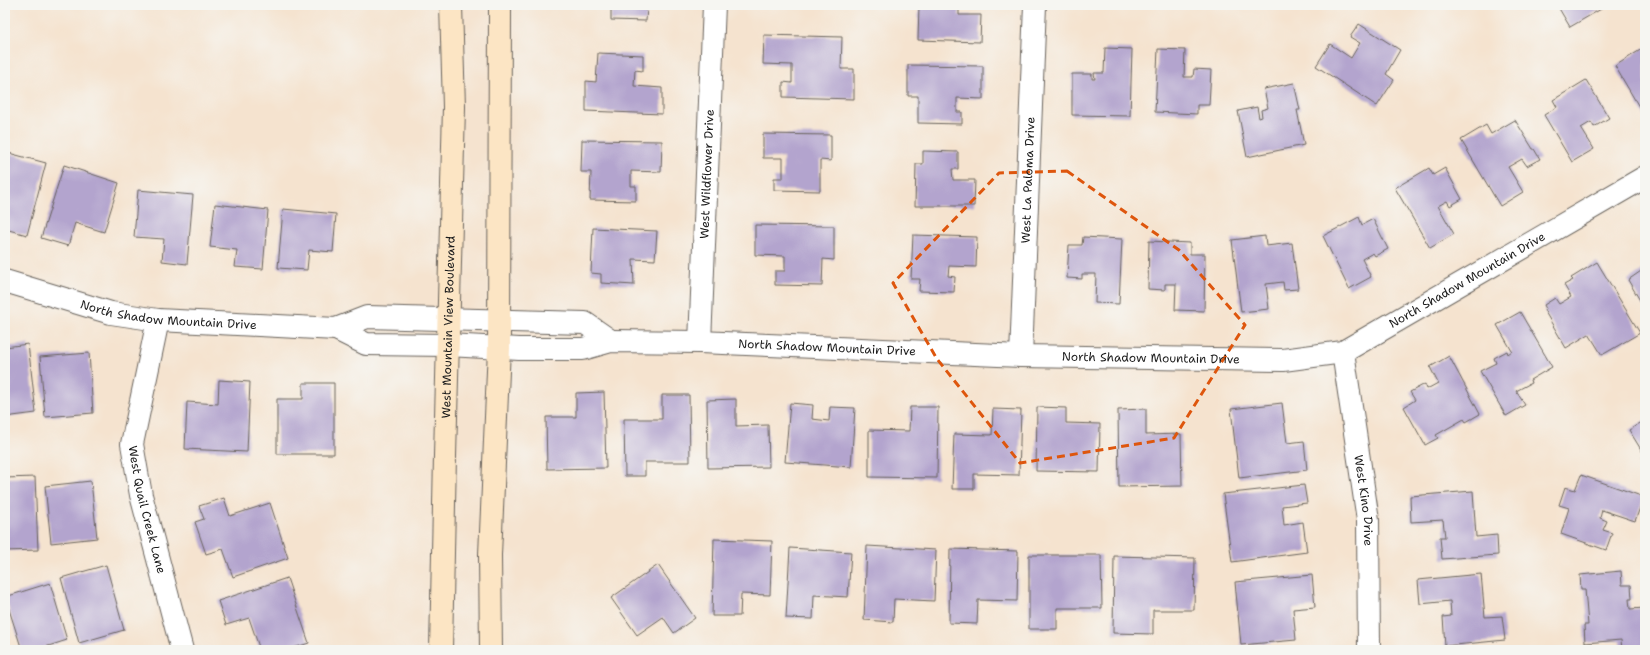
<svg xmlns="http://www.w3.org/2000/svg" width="1650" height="655" viewBox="0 0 1650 655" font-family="'Shantell Sans',sans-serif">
<rect width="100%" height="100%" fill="#f6f6f2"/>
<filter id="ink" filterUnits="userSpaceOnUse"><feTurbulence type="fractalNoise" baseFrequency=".025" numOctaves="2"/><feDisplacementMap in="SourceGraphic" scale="8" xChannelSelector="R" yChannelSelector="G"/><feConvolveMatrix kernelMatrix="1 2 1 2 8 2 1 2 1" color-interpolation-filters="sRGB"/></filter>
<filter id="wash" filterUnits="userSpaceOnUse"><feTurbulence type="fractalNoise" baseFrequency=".012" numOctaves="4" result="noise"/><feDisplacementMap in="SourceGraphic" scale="16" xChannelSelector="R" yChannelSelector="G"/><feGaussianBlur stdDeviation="0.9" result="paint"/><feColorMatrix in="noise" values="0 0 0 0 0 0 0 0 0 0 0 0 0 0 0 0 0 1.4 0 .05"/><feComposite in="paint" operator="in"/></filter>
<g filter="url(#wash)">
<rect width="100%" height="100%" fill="#f5e3cf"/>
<g id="blocks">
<path fill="#b3a4ce" d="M 604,5 L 640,5 L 640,7 L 647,7 L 646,21 L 611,20 L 611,9 L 604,8 Z
M 919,5 L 959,5 L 959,15 L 981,15 L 980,42 L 918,40 Z
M 1557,5 L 1608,5 L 1570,27 Z
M 1359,24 L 1400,50 L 1386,74 L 1394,80 L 1377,106 L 1316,66 L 1330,44 L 1351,58 L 1360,43 L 1350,37 Z
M 764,35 L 842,37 L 841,69 L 854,69 L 854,99 L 783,97 L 783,82 L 792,83 L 792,65 L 763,64 Z
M 1645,47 L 1645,117 L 1615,66 Z
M 1105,48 L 1132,49 L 1130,116 L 1072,115 L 1072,74 L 1092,74 L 1092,79 L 1095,79 L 1094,73 L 1104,73 Z
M 1158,49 L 1185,50 L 1184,77 L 1193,77 L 1194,69 L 1211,70 L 1209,105 L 1197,105 L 1197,114 L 1155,112 Z
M 598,53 L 643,55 L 643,71 L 635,70 L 634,86 L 662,88 L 662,114 L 586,111 L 586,81 L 596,82 Z
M 908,65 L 983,66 L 983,99 L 957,98 L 957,112 L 962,112 L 962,124 L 918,123 L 918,96 L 908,96 Z
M 1586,80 L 1609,118 L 1594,127 L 1591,122 L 1581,128 L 1594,149 L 1572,162 L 1544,115 L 1557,107 L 1553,100 Z
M 1294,83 L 1300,110 L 1297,110 L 1304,145 L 1247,157 L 1238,111 L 1257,107 L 1259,118 L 1262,117 L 1261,110 L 1268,108 L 1264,89 Z
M 1515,120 L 1533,149 L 1534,149 L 1540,159 L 1527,166 L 1522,159 L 1508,167 L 1523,192 L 1500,206 L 1461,140 L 1486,125 L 1491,134 Z
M 763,134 L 831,135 L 831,161 L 820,160 L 820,191 L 774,190 L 774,178 L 783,178 L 783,158 L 763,158 Z
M 582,140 L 662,141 L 661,172 L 631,171 L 631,186 L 636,186 L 636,201 L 590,200 L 591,172 L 581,172 Z
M 923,151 L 958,152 L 958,169 L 952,169 L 953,180 L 975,180 L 974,206 L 915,206 L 916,164 L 923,164 Z
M 5,152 L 46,163 L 27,235 L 5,229 Z
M 64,165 L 119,183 L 104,232 L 75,223 L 68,246 L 41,238 Z
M 1429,168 L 1433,175 L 1445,168 L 1462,199 L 1450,206 L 1447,201 L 1438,206 L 1454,234 L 1430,248 L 1395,188 Z
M 138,190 L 193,195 L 187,264 L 162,261 L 164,239 L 134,237 Z
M 215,204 L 268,210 L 263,269 L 235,267 L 237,250 L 210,247 Z
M 283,209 L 336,214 L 333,252 L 309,250 L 307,270 L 278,268 Z
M 1359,217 L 1362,225 L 1373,219 L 1388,249 L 1375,256 L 1373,253 L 1362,259 L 1371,277 L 1349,289 L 1323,236 Z
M 755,225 L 834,226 L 834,260 L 823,259 L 822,286 L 775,285 L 775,271 L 785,271 L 785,256 L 755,255 Z
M 593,228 L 657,231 L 655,260 L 633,259 L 634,285 L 601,283 L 601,274 L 591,273 Z
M 913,235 L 977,237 L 976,267 L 949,266 L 948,276 L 955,277 L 954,292 L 919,291 L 920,279 L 911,279 Z
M 1265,236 L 1266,246 L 1292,243 L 1298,289 L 1284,290 L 1283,282 L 1266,284 L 1269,309 L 1241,312 L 1232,240 Z
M 1083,237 L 1122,239 L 1119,304 L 1095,303 L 1096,274 L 1082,274 L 1082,279 L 1067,278 L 1069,245 L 1082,245 Z
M 1149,241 L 1190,243 L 1190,254 L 1205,254 L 1204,311 L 1175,310 L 1176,284 L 1165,284 L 1165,290 L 1148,289 Z
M 1597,262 L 1640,333 L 1602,355 L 1589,334 L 1566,348 L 1544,310 L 1546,309 L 1544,305 L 1555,298 L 1559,304 L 1571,297 L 1564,285 L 1573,280 L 1571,278 Z
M 1644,269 L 1645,270 L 1645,309 L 1628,280 Z
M 1520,312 L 1552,367 L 1530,380 L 1531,383 L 1516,391 L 1525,405 L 1506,416 L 1480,371 L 1496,363 L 1494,358 L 1507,351 L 1508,354 L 1512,351 L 1497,325 Z
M 28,344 L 36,413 L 5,417 L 5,347 Z
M 89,353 L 93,413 L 45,417 L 40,357 Z
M 1449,356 L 1480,414 L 1466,422 L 1464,419 L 1436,435 L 1438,438 L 1425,445 L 1404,407 L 1415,400 L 1410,392 L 1425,384 L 1427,389 L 1438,383 L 1430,367 Z
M 219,380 L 250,382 L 247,452 L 185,449 L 187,402 L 218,404 Z
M 303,383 L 334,383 L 334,454 L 277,454 L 277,399 L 303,399 Z
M 604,392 L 606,468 L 547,469 L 546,417 L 576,417 L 576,393 Z
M 662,395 L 689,395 L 690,462 L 645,462 L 645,476 L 625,476 L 624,419 L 662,419 Z
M 736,399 L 736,426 L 768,425 L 769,467 L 708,468 L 707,400 Z
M 790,403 L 813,405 L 812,419 L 829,421 L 830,407 L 855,408 L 851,467 L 785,462 Z
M 1282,403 L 1287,443 L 1304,441 L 1307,470 L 1239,478 L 1231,409 Z
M 910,407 L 938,407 L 937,478 L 869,477 L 869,430 L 909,431 Z
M 1037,407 L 1066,408 L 1066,423 L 1100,424 L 1099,472 L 1036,471 Z
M 993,409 L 1021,410 L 1019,475 L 974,474 L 974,489 L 952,489 L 954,434 L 992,435 Z
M 1146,409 L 1146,435 L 1181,434 L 1182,486 L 1119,487 L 1118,410 Z
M 1645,420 L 1645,462 L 1642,457 L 1645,456 L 1629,430 Z
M 1581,475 L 1644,497 L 1635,521 L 1602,510 L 1600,518 L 1607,521 L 1603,530 L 1612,533 L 1606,550 L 1561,534 L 1569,508 L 1559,505 L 1565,487 L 1575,490 Z
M 35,477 L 38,550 L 5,551 L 5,478 Z
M 91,481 L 97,538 L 51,543 L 45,486 Z
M 1304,485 L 1307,503 L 1282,506 L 1284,525 L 1303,522 L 1307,552 L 1232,562 L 1223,494 Z
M 1473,491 L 1476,537 L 1497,535 L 1498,555 L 1442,559 L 1440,537 L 1445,537 L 1443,520 L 1411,522 L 1410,496 Z
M 224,498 L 230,516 L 270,503 L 288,558 L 233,577 L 223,549 L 206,554 L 195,522 L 204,519 L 199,506 Z
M 714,539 L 772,541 L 770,595 L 741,594 L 740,616 L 712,616 Z
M 867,546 L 936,550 L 934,601 L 894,599 L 893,622 L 864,620 Z
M 790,548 L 851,552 L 848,597 L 814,595 L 813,619 L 786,618 Z
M 950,549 L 1018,551 L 1017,601 L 978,600 L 977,624 L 949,623 Z
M 1029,555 L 1101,555 L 1102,608 L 1057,608 L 1057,629 L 1029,629 Z
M 1114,556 L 1195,558 L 1194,610 L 1153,610 L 1153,634 L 1113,633 Z
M 106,565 L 124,630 L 79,643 L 61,578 Z
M 658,565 L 695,618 L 674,633 L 663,617 L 637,635 L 611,598 Z
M 1621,571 L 1622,585 L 1631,585 L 1632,599 L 1629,599 L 1630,609 L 1645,608 L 1645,650 L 1622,650 L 1621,640 L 1585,643 L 1584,625 L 1588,625 L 1585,589 L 1581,589 L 1580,575 Z
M 1481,574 L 1485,617 L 1502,616 L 1505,640 L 1445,646 L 1443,617 L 1451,616 L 1450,601 L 1420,604 L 1418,580 Z
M 1312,575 L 1315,607 L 1293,609 L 1296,640 L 1241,645 L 1235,582 Z
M 287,578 L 309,643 L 287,650 L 260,650 L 249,618 L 226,625 L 218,601 Z
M 50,583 L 67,640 L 36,650 L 22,650 L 5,597 Z"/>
</g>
</g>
<g filter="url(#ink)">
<use href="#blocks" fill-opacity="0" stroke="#68625b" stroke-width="1"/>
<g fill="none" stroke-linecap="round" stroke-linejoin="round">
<defs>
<g id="street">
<path id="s1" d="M 5,281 L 111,313 L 158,320 L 336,329 L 367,317 L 585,323 L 611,341"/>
<path id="s2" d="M 158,320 L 132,444 L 141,495 L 182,650"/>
<path id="s3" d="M 336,329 L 366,344 L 448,345 L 519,349 L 583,349 L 611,341 L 700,342 L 1021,356 L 1283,360 L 1343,352 L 1645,177"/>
<path id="s4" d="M 700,342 L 714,5"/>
<path id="s5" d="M 1343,352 L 1368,520 L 1369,650"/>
<path id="s6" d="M 1021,356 L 1035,5"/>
</g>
<g id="secondary">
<path id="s7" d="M 441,650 L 445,456 L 454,107 L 451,5"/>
<path d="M 491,650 L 490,555 L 499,348 L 500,5"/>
</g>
</defs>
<use href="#street" stroke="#68625b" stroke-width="24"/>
<use href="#secondary" stroke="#68625b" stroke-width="24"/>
<use href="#street" stroke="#fff" stroke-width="22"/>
<use href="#secondary" stroke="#fce5c4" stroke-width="22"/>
</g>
</g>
<path fill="none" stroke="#de560d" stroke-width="3" stroke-dasharray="8 5" stroke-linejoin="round" d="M 1067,171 L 1179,250 L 1245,325 L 1174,438 L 1020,463 L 937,359 L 893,283 L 999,173 Z"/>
<g text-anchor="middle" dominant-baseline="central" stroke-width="3" stroke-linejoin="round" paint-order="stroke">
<g font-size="12" fill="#1c1c1c" stroke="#f6f6f2">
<text stroke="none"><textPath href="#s4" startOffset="168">West Wildflower Drive</textPath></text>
<text stroke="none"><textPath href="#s6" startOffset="176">West La Paloma Drive</textPath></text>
<text stroke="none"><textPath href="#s3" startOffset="1156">North Shadow Mountain Drive</textPath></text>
<text stroke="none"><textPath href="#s1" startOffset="168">North Shadow Mountain Drive</textPath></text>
<text stroke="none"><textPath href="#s7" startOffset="323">West Mountain View Boulevard</textPath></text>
<text stroke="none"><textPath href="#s3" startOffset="496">North Shadow Mountain Drive</textPath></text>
<text stroke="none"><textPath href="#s3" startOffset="820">North Shadow Mountain Drive</textPath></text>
<text stroke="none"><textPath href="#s5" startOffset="150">West Kino Drive</textPath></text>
<text stroke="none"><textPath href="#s2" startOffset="194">West Quail Creek Lane</textPath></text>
</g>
</g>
<rect width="1650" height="655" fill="none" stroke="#f6f6f2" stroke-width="20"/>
</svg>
